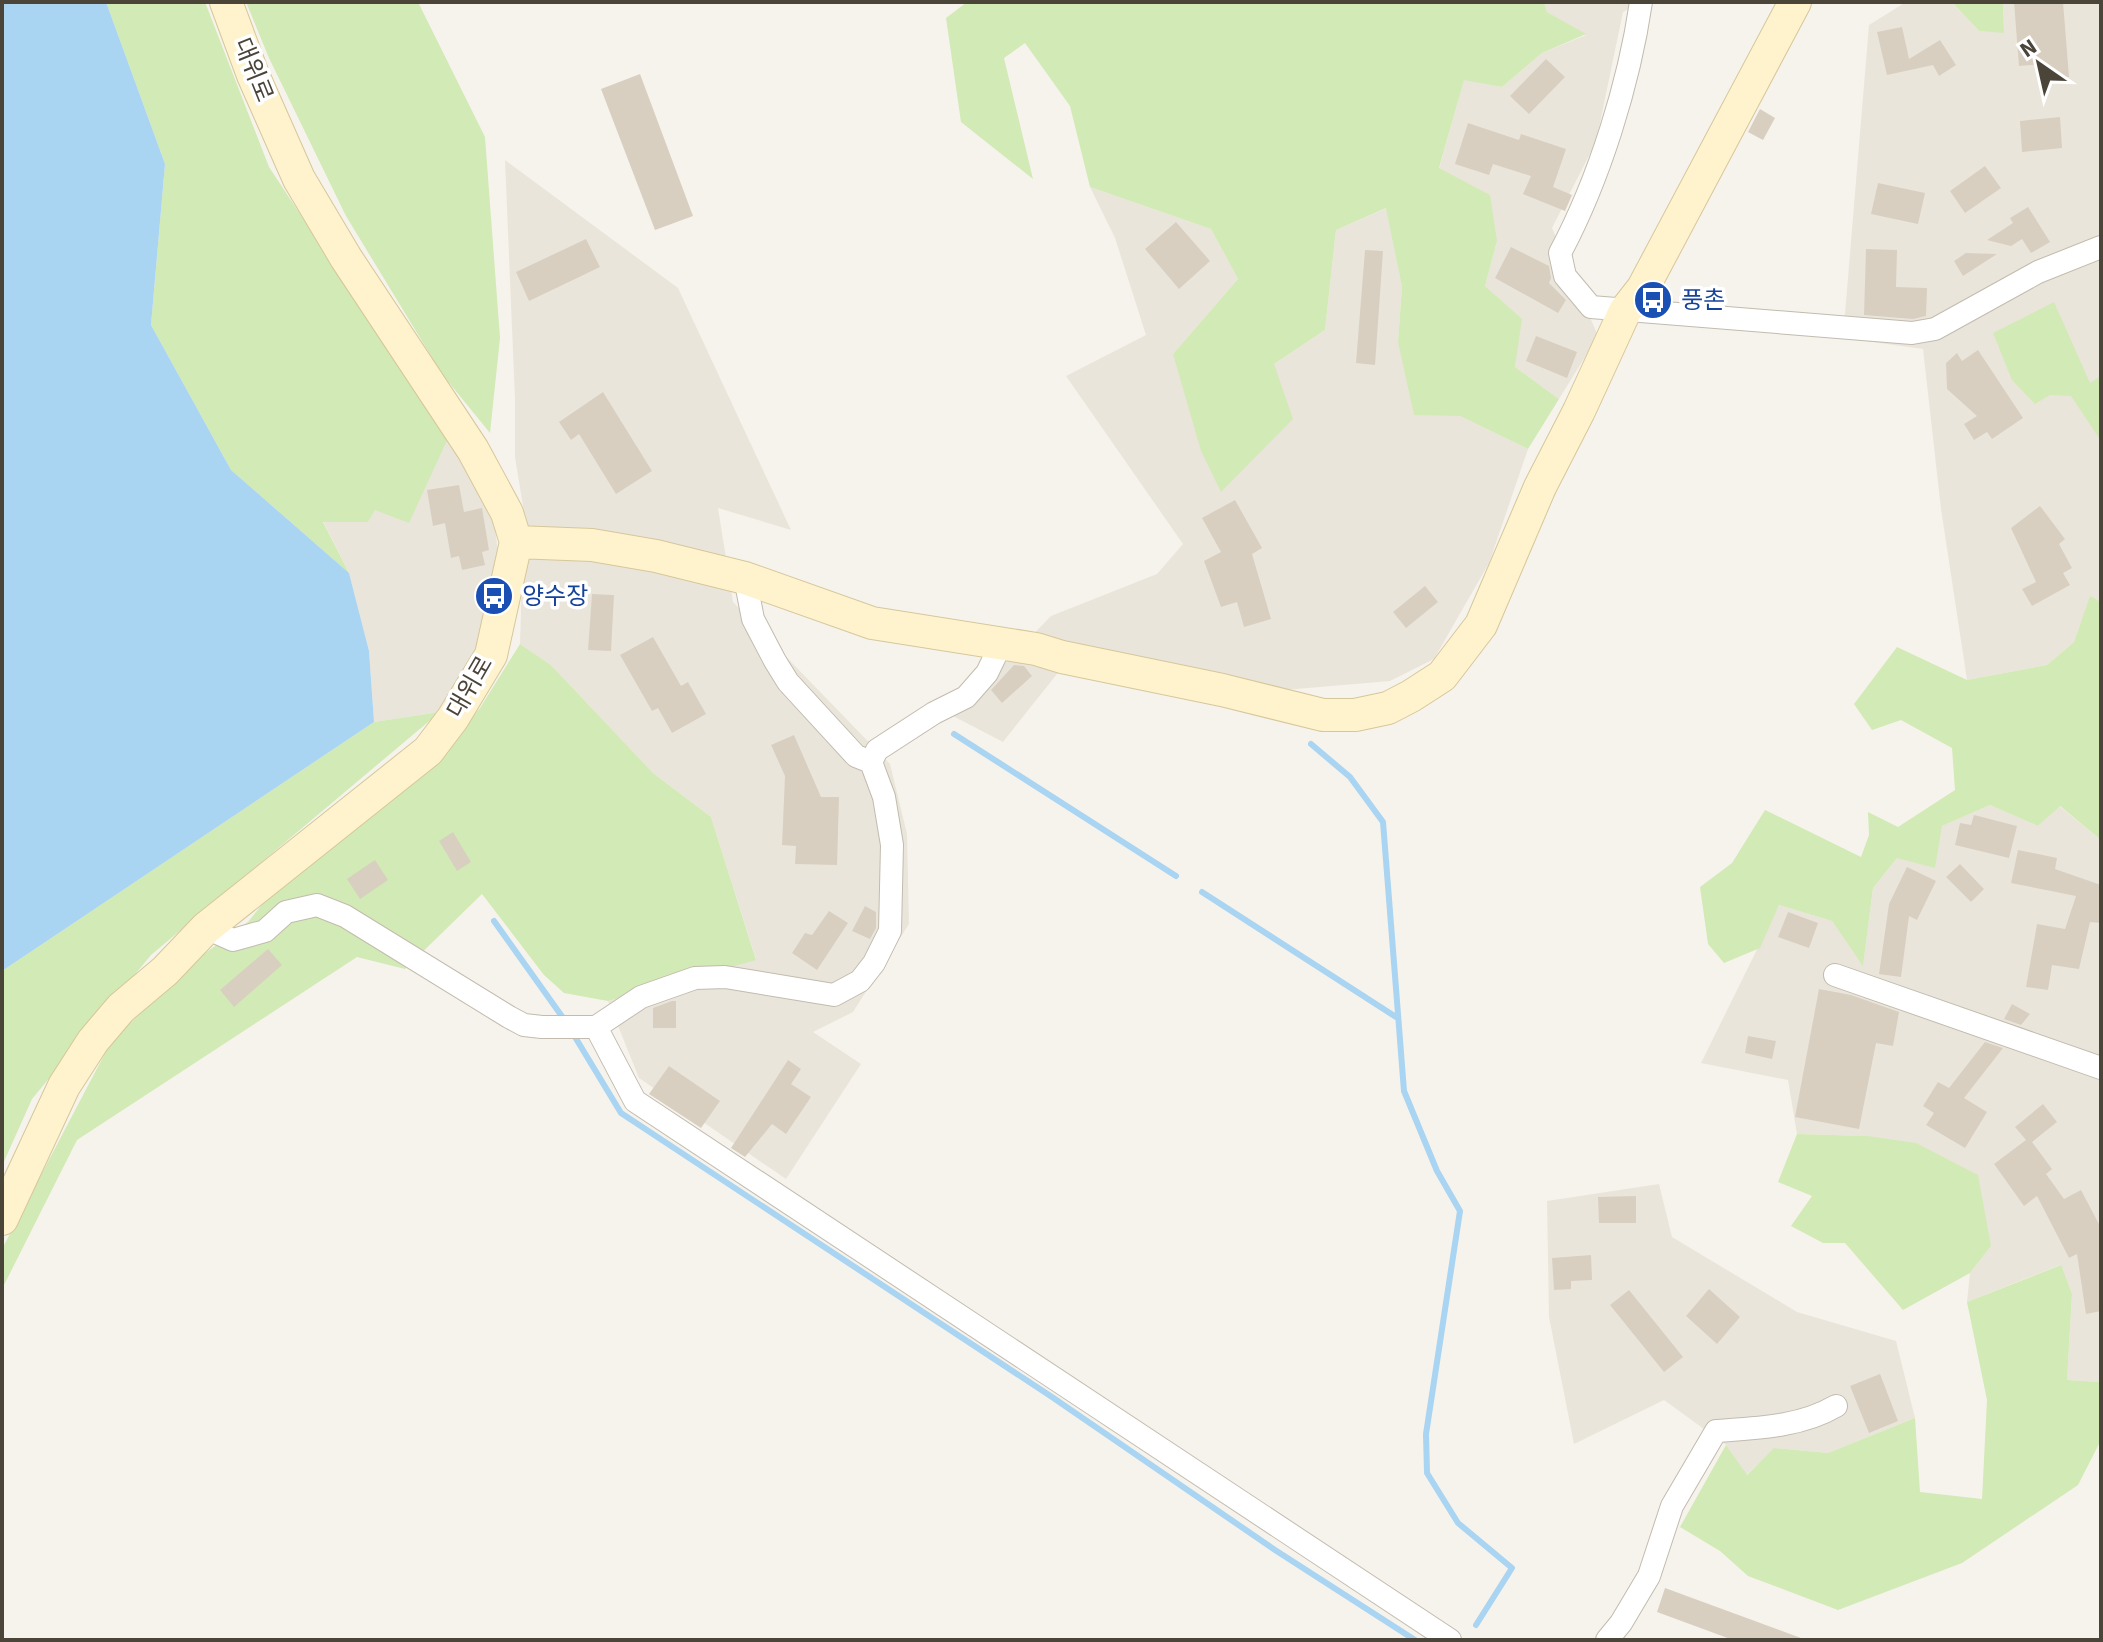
<svg xmlns="http://www.w3.org/2000/svg" width="2103" height="1642" viewBox="0 0 2103 1642" font-family="'Source Sans 3','Noto Sans KR',sans-serif">
<rect width="100%" height="100%" fill="#f6f3ec"/>
<path fill="#eae5da" d="M 1544,2 L 1642,2 L 1623,12 L 1596,142 L 1552,228 L 1598,336 L 1559,399 L 1515,367 L 1521,319 L 1485,286 L 1497,241 L 1439,169 L 1464,79 L 1502,87 L 1542,53 L 1586,35 L 1547,12 Z
M 1906,2 L 1952,2 L 1979,31 L 2004,32 L 2003,2 L 2101,2 L 2101,602 L 2090,597 L 2074,642 L 2047,665 L 1967,680 L 1941,509 L 1923,349 L 1843,338 L 1869,25 Z
M 505,160 L 678,288 L 791,530 L 718,508 L 733,602 L 890,764 L 907,834 L 909,924 L 853,1012 L 813,1032 L 861,1064 L 786,1179 L 639,1078 L 608,1001 L 756,959 L 711,817 L 653,773 L 551,665 L 520,644 L 524,512 L 515,457 L 515,400 Z
M 1090,187 L 1211,229 L 1238,279 L 1173,354 L 1274,364 L 1325,330 L 1336,230 L 1387,208 L 1402,287 L 1398,342 L 1460,416 L 1528,449 L 1489,563 L 1434,659 L 1390,681 L 1273,691 L 1080,645 L 1003,742 L 953,716 L 1051,616 L 1157,574 L 1183,544 L 1066,376 L 1146,335 L 1115,238 Z
M 448,438 L 492,506 L 500,567 L 475,664 L 440,712 L 374,722 L 369,651 L 349,573 L 323,521 L 368,522 L 374,510 Z
M 1990,805 L 2038,826 L 2059,806 L 2101,840 L 2101,1382 L 2067,1380 L 2072,1294 L 2060,1265 L 1967,1302 L 1970,1273 L 1991,1246 L 1867,1136 L 1797,1134 L 1788,1080 L 1701,1063 L 1779,905 L 1832,921 L 1863,965 L 1873,888 L 1897,858 L 1942,826 Z
M 1659,1184 L 1672,1237 L 1797,1312 L 1896,1341 L 1915,1418 L 1828,1453 L 1775,1448 L 1746,1475 L 1726,1445 L 1664,1400 L 1574,1444 L 1549,1317 L 1547,1201 Z"/>
<path fill="#d2eab5" d="M 106,2 L 205,2 L 269,167 L 448,438 L 409,523 L 375,510 L 368,522 L 323,522 L 349,573 L 231,470 L 151,325 L 165,164 Z
M 246,2 L 418,2 L 485,137 L 500,338 L 490,433 L 442,374 L 346,216 L 269,58 Z
M 967,2 L 1544,2 L 1547,12 L 1586,34 L 1542,53 L 1502,87 L 1464,80 L 1439,168 L 1490,195 L 1497,241 L 1485,286 L 1522,319 L 1515,367 L 1559,399 L 1528,449 L 1460,416 L 1414,415 L 1398,342 L 1402,287 L 1386,208 L 1336,230 L 1325,330 L 1274,364 L 1293,419 L 1221,492 L 1201,451 L 1173,354 L 1238,279 L 1211,229 L 1090,187 L 1070,106 L 1025,43 L 1004,58 L 1033,179 L 961,122 L 946,18 Z
M 1952,2 L 2003,2 L 2004,33 L 1979,31 Z
M 2054,302 L 2090,383 L 2101,376 L 2101,441 L 2071,396 L 2050,395 L 2035,404 L 2012,380 L 1993,333 Z
M 2090,596 L 2101,602 L 2101,840 L 2060,806 L 2038,826 L 1990,805 L 1942,826 L 1935,868 L 1897,858 L 1873,888 L 1863,966 L 1832,921 L 1779,905 L 1760,948 L 1724,963 L 1708,944 L 1700,887 L 1732,863 L 1765,810 L 1861,857 L 1869,835 L 1868,812 L 1898,827 L 1955,790 L 1952,748 L 1901,720 L 1872,730 L 1854,704 L 1897,647 L 1967,680 L 2047,665 L 2074,642 Z
M 520,644 L 551,665 L 653,773 L 711,817 L 756,960 L 608,1001 L 564,993 L 544,975 L 482,894 L 405,969 L 357,957 L 77,1140 L 2,1289 L 2,1249 L 112,1040 L 204,954 L 248,922 L 269,896 L 425,774 L 480,708 Z
M 440,712 L 151,955 L 32,1099 L 2,1166 L 2,971 L 374,722 Z
M 1797,1134 L 1867,1136 L 1916,1143 L 1978,1175 L 1991,1246 L 1970,1273 L 1903,1310 L 1845,1243 L 1823,1243 L 1791,1226 L 1812,1196 L 1778,1182 Z
M 2061,1265 L 2072,1294 L 2067,1380 L 2101,1382 L 2101,1440 L 2078,1485 L 1962,1563 L 1838,1610 L 1748,1576 L 1720,1551 L 1680,1527 L 1726,1445 L 1747,1475 L 1774,1448 L 1828,1453 L 1915,1418 L 1920,1492 L 1982,1499 L 1987,1400 L 1967,1302 Z"/>
<path fill="#a9d4f2" d="M 2,2 L 106,2 L 165,164 L 151,325 L 231,470 L 349,573 L 369,651 L 374,722 L 2,971 Z"/>
<g fill="none" stroke-linecap="round" stroke-linejoin="round">
<path stroke="#a9d4f2" stroke-width="6" d="M 954,734 L 1176,876
M 1311,744 L 1350,777 L 1383,822 L 1404,1091 L 1437,1171 L 1460,1211 L 1426,1434 L 1427,1473 L 1458,1523 L 1512,1568 L 1476,1625
M 1202,892 L 1396,1017
M 494,921 L 566,1022
M 572,1032 L 621,1113 L 1052,1397 L 1275,1550 L 1415,1640"/>
</g>
<path fill="#d8cfc1" d="M 2014,2 L 2063,2 L 2069,77 L 2046,79 L 2045,64 L 2019,66 Z
M 1902,27 L 1909,59 L 1940,40 L 1956,65 L 1939,76 L 1933,65 L 1887,75 L 1877,32 Z
M 1546,59 L 1565,77 L 1529,114 L 1510,96 Z
M 640,74 L 693,216 L 655,230 L 601,89 Z
M 1760,109 L 1775,118 L 1763,140 L 1748,132 Z
M 2060,117 L 2062,148 L 2022,152 L 2020,121 Z
M 1468,123 L 1519,140 L 1521,134 L 1566,149 L 1553,187 L 1572,195 L 1565,211 L 1523,194 L 1531,176 L 1493,164 L 1489,175 L 1455,164 Z
M 1985,166 L 2001,188 L 1965,213 L 1950,191 Z
M 1878,183 L 1925,193 L 1918,224 L 1871,214 Z
M 2028,207 L 2050,242 L 2031,253 L 2022,239 L 2011,246 L 1987,240 L 2013,223 L 2010,218 Z
M 1176,222 L 1210,261 L 1179,289 L 1145,249 Z
M 586,239 L 600,267 L 529,301 L 516,272 Z
M 1511,247 L 1549,266 L 1551,278 L 1549,283 L 1566,300 L 1558,313 L 1495,278 Z
M 1866,249 L 1897,250 L 1896,287 L 1927,288 L 1926,316 L 1913,319 L 1864,315 Z
M 1365,250 L 1383,251 L 1375,365 L 1356,363 Z
M 1966,253 L 1997,254 L 1963,276 L 1954,261 Z
M 1536,336 L 1577,352 L 1567,378 L 1526,361 Z
M 1978,350 L 2023,418 L 1992,439 L 1987,432 L 1974,440 L 1964,424 L 1977,416 L 1947,389 L 1946,363 L 1957,353 L 1962,361 Z
M 603,392 L 652,471 L 616,494 L 579,434 L 571,440 L 559,422 Z
M 459,485 L 464,512 L 482,508 L 489,550 L 482,552 L 485,565 L 462,570 L 459,556 L 451,558 L 445,523 L 433,526 L 427,490 Z
M 1235,500 L 1262,548 L 1252,554 L 1271,619 L 1244,627 L 1237,602 L 1221,607 L 1204,561 L 1221,552 L 1202,518 Z
M 2040,506 L 2065,539 L 2059,544 L 2072,568 L 2063,573 L 2070,585 L 2032,606 L 2022,589 L 2036,582 L 2011,528 Z
M 1425,586 L 1438,602 L 1406,628 L 1393,612 Z
M 592,594 L 614,595 L 611,651 L 588,650 Z
M 653,637 L 681,686 L 688,682 L 706,714 L 672,733 L 658,708 L 652,711 L 620,655 Z
M 1014,665 L 1024,666 L 1032,676 L 1002,703 L 991,690 Z
M 794,735 L 821,797 L 839,797 L 837,865 L 795,864 L 796,846 L 782,845 L 785,776 L 771,745 Z
M 1974,815 L 2017,826 L 2009,858 L 1955,845 L 1960,823 L 1971,825 Z
M 453,832 L 471,862 L 457,871 L 439,841 Z
M 2018,850 L 2057,858 L 2055,869 L 2101,885 L 2101,923 L 2090,922 L 2079,969 L 2052,965 L 2048,990 L 2026,987 L 2037,924 L 2065,929 L 2076,896 L 2011,883 Z
M 375,860 L 388,880 L 360,899 L 347,879 Z
M 1960,864 L 1984,889 L 1971,902 L 1946,877 Z
M 1907,867 L 1936,881 L 1917,920 L 1909,916 L 1901,977 L 1879,974 L 1889,904 Z
M 865,906 L 876,912 L 876,928 L 870,939 L 852,931 Z
M 829,911 L 848,923 L 817,970 L 792,953 L 805,933 L 812,935 Z
M 1788,912 L 1818,923 L 1809,948 L 1778,937 Z
M 268,949 L 282,965 L 234,1007 L 220,990 Z
M 1819,989 L 1851,995 L 1899,1012 L 1893,1046 L 1876,1043 L 1859,1129 L 1795,1117 Z
M 672,1001 L 676,1001 L 676,1028 L 653,1028 L 653,1008 Z
M 2012,1004 L 2030,1014 L 2021,1025 L 2004,1019 Z
M 1748,1036 L 1776,1041 L 1772,1059 L 1745,1053 Z
M 1985,1042 L 2003,1048 L 1964,1098 L 1987,1112 L 1965,1148 L 1926,1125 L 1934,1113 L 1923,1106 L 1938,1082 L 1949,1088 Z
M 788,1060 L 801,1069 L 791,1084 L 811,1097 L 786,1134 L 772,1124 L 745,1157 L 731,1148 Z
M 669,1066 L 720,1101 L 701,1128 L 649,1094 Z
M 2043,1104 L 2057,1122 L 2032,1142 L 2052,1169 L 2046,1174 L 2064,1199 L 2081,1190 L 2101,1228 L 2101,1311 L 2086,1314 L 2077,1254 L 2069,1258 L 2037,1196 L 2024,1206 L 1994,1164 L 2026,1140 L 2015,1127 Z
M 1636,1196 L 1636,1223 L 1599,1223 L 1598,1197 Z
M 1591,1255 L 1592,1280 L 1571,1281 L 1571,1289 L 1554,1290 L 1552,1258 Z
M 1709,1289 L 1740,1317 L 1717,1344 L 1686,1316 Z
M 1629,1290 L 1683,1357 L 1664,1372 L 1610,1305 Z
M 1880,1374 L 1898,1421 L 1869,1433 L 1850,1386 Z
M 1665,1588 L 1801,1638 L 1801,1640 L 1733,1640 L 1657,1612 Z"/>
<g fill="none" stroke-linecap="round" stroke-linejoin="round">
<defs>
<path id="street" d="M 1641,2 C 1629,84 1599,180 1560,253 L 1565,276 L 1591,307 L 1912,333 L 1935,329 L 2038,272 L 2101,247
M 745,578 L 753,619 L 775,661 L 788,682 L 856,756 L 871,762
M 206,928 L 233,940 L 265,931 L 286,912 L 317,905 L 345,916 L 509,1017 L 524,1025 L 542,1027 L 596,1027 L 641,997 L 695,978 L 725,977 L 834,995 L 860,981 L 874,963 L 890,931 L 892,845 L 884,797 L 871,762 L 877,750 L 934,713 L 966,697 L 987,673 L 1001,644
M 1835,975 L 2101,1068
M 596,1027 L 635,1101 L 1450,1640
M 1607,1640 L 1621,1623 L 1649,1576 L 1672,1506 L 1716,1431 C 1757,1428 1800,1427 1836,1406"/>
<path id="secondary" d="M 516,542 L 592,545 L 656,556 L 745,578 L 872,623 L 1036,649 L 1062,657 L 1222,690 L 1323,715 L 1355,715 L 1388,708 L 1411,696 L 1442,676 L 1481,625 L 1540,487 L 1579,411 L 1625,311 L 1643,288 L 1795,2
M 2,1219 L 64,1086 L 93,1041 L 121,1008 L 165,971 L 206,928 L 428,751 L 453,718 L 491,655 L 516,542 L 507,513 L 473,450 L 346,258 L 299,179 L 253,75 L 226,2"/>
</defs>
<use href="#street" stroke="#c2bbae" stroke-width="24"/>
<use href="#secondary" stroke="#d6c79b" stroke-width="34"/>
<use href="#street" stroke="#fff" stroke-width="22"/>
<use href="#secondary" stroke="#fff3cd" stroke-width="32"/>
</g>
<defs>
<symbol id="bus-disc" viewBox="-11 -11 22 22"><circle r="9.5" fill="#1a4fb4" stroke="#fff"/><path d="M-5-6H5V4H4V6H2V4H-2V6H-4V4H-5ZM-3.5-4V0h7V-4ZM-3.5 1.2v1.5H-2V1.2ZM2 1.2v1.5H3.5V1.2Z" fill="#fff"/></symbol>
</defs>
<g fill-rule="evenodd">
<use href="#bus-disc" x="1631" y="278" width="44" height="44"/>
<use href="#bus-disc" x="472" y="574" width="44" height="44"/>
</g>
<g text-anchor="middle" dominant-baseline="central" stroke-width="7" stroke-linejoin="round" paint-order="stroke">
<g font-size="24" fill="#4b4439" stroke="#fff">
<text transform="translate(253 70) rotate(68)">대위로</text>
<text transform="translate(470 687) rotate(-60)">대위로</text>
</g>
<g font-size="24" fill="#164399" stroke="#fff" text-anchor="start">
<text x="1681" y="300">풍촌</text>
<text x="522" y="596">양수장</text>
</g>
</g>
<rect width="2103" height="1642" fill="none" stroke="#4b4439" stroke-width="8"/>
<g transform="translate(2039 64) rotate(326)" stroke="#ffffff" stroke-width="6" paint-order="stroke">
<path d="M0-6L14 30L0 20L-14 30Z" fill="#4b4439"/>
<text y="-12" font-size="22" font-weight="bold" text-anchor="middle" fill="#4b4439">N</text>
</g>
</svg>
